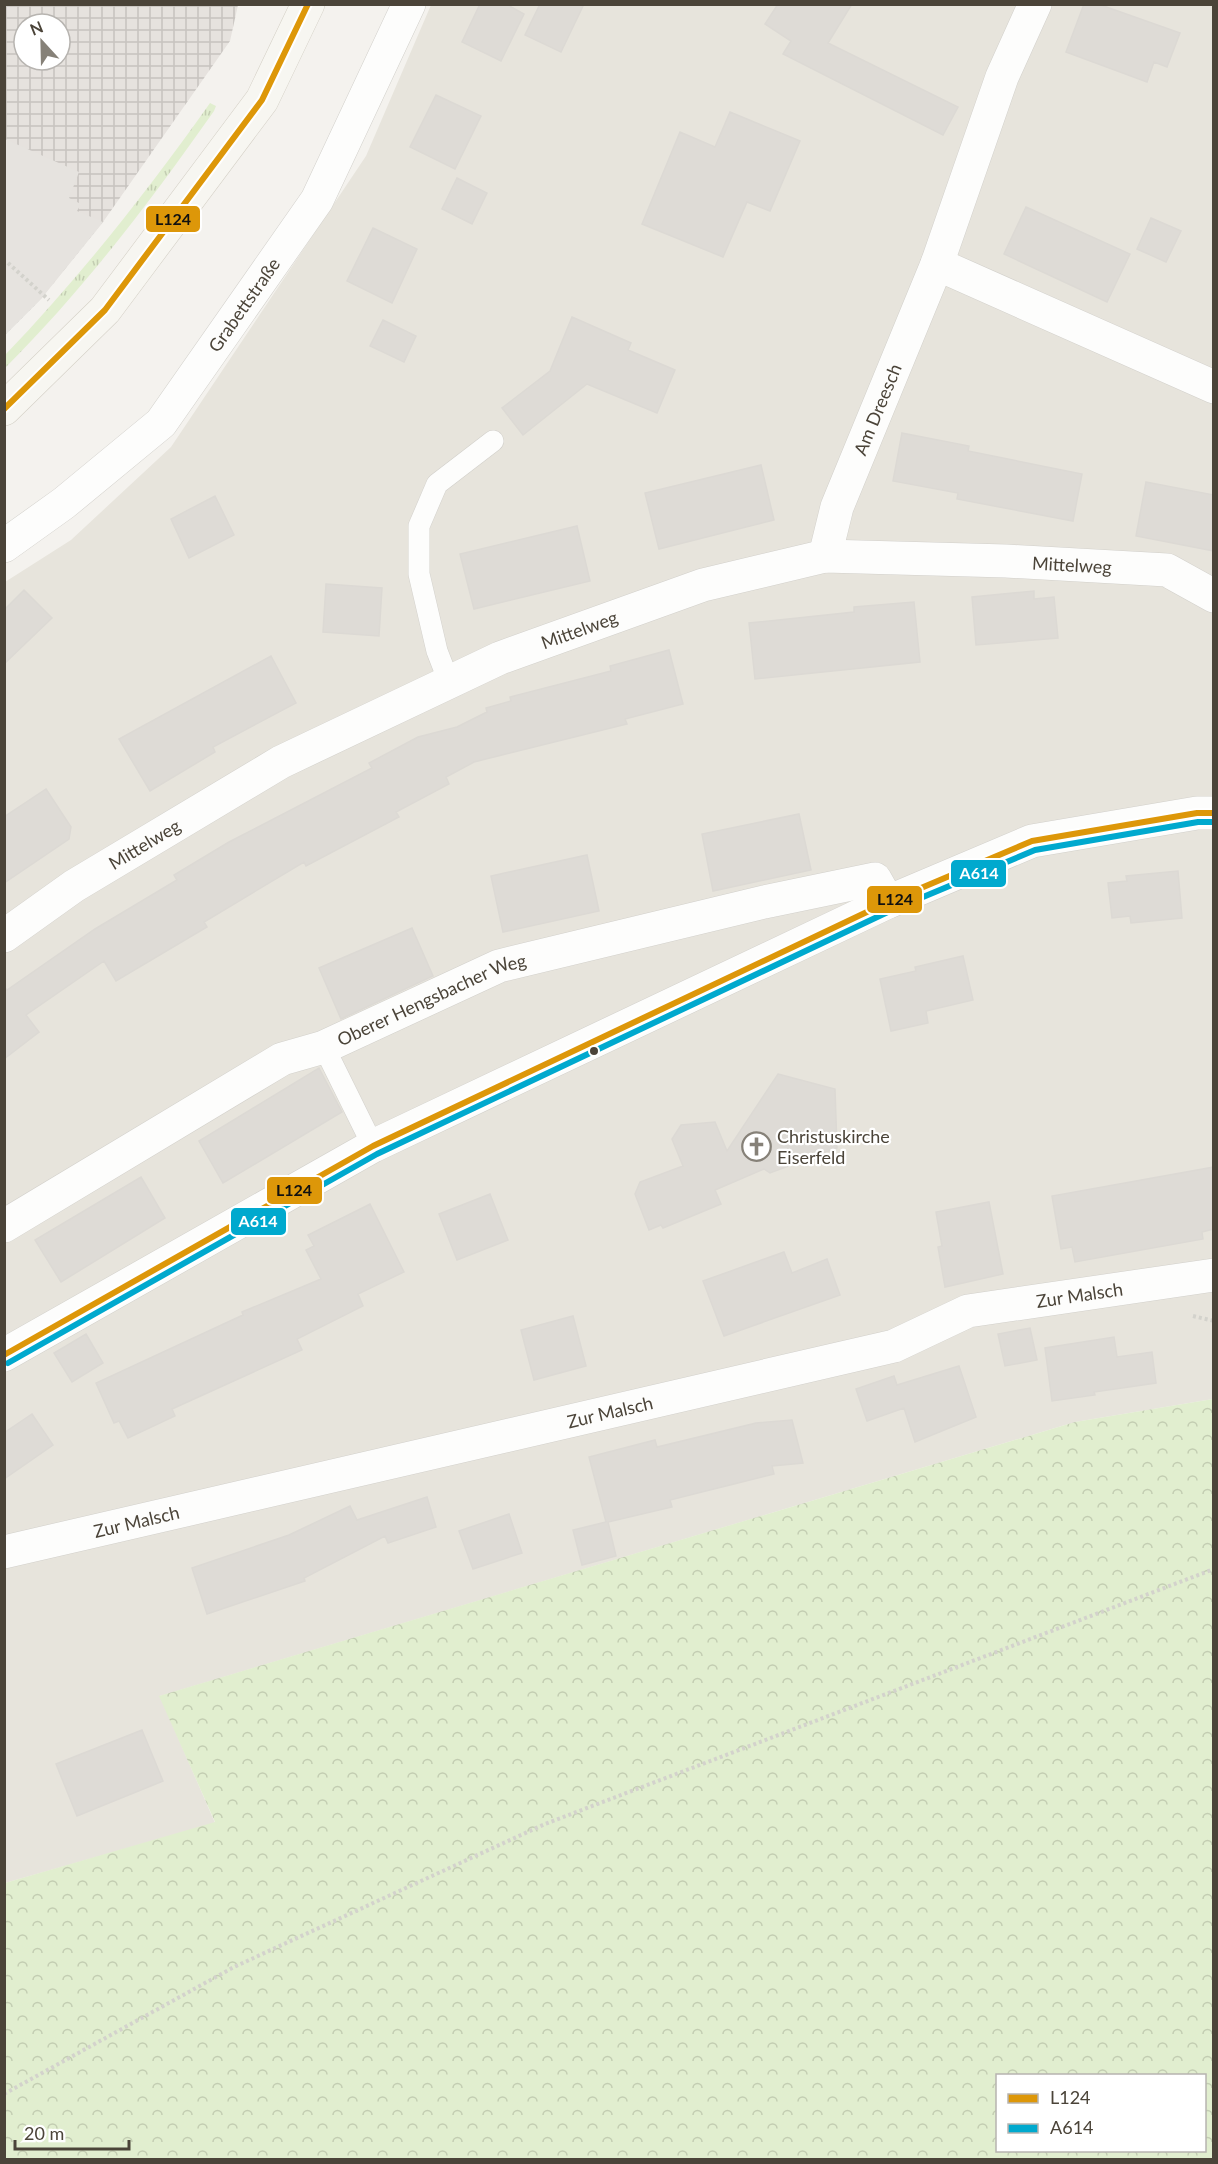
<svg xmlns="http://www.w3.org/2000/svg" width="1218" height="2164" viewBox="0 0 1218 2164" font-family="Lato,sans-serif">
<defs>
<pattern id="industrial-grid" width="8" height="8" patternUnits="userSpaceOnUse" patternTransform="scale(1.5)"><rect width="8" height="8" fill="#e6e2de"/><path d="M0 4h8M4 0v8" fill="none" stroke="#c7c3bf"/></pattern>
<pattern id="grass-tufts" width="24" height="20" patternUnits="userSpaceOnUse" patternTransform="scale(1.5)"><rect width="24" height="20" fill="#e1eecf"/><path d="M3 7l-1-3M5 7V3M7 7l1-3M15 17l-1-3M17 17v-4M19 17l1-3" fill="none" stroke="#c3cdb2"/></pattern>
<pattern id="forest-crowns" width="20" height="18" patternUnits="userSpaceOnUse" patternTransform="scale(1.5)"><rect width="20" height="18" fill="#e1eecf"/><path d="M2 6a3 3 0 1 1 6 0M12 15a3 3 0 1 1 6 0" fill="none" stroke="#c3cdb2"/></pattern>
</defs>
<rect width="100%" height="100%" fill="#f4f2ee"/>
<path fill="#e7e4dc" d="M 431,5 L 1213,5 L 1213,1399 L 1075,1422 L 160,1696 L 215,1823 L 5,1883 L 5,582 L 71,540 L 171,447 L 366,156 Z"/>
<path fill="url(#industrial-grid)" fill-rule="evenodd" d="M 5,5 L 238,5 L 230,41 L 103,222 L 40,300 L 5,335 ZM 24,24 L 60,24 L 60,60 L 24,60 Z"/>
<path fill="url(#grass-tufts)" d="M 210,103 L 216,106 L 214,111 C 150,202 84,289 5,368 L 5,355 C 80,277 147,192 210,103 Z"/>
<path fill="url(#forest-crowns)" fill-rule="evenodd" d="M 1213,1399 L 1213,2159 L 5,2159 L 5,1883 L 215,1822 L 159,1696 L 1075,1422 ZM 998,2076 L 1204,2076 L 1204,2150 L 998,2150 Z"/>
<path fill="#e6e3df" d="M 5,139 L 79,172 L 69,198 L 81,204 L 77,211 L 103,222 L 40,300 L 5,335 Z"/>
<path fill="#dedbd6" stroke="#dcd9d4" stroke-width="1.5" d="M 480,4 L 506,4 L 524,14 L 501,61 L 462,42 Z
M 540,4 L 584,4 L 561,52 L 525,35 Z
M 778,4 L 852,4 L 828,43 L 958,107 L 943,135 L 783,54 L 791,41 L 765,24 Z
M 1084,4 L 1098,4 L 1180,33 L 1167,67 L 1154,62 L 1147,82 L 1066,52 Z
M 436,95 L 481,116 L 455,169 L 410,147 Z
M 730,112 L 800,141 L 770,211 L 747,202 L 723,257 L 642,224 L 680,132 L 715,147 Z
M 457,178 L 487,193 L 472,224 L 442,209 Z
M 1026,207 L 1130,254 L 1107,302 L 1004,254 Z
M 1151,218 L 1181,231 L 1166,262 L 1137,249 Z
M 373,228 L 417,249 L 392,303 L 347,281 Z
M 572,317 L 631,343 L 628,350 L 675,370 L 657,413 L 587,384 L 523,435 L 502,408 L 550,371 Z
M 383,320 L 416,336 L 404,362 L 370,346 Z
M 902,433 L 969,446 L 968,451 L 1082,474 L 1073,521 L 957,499 L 958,493 L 893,481 Z
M 761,465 L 774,520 L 659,549 L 645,493 Z
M 1146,482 L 1214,495 L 1214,551 L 1136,536 Z
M 215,496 L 234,535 L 189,558 L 171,519 Z
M 577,526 L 590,581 L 474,609 L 460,554 Z
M 326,584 L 382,588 L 379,636 L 323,632 Z
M 24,590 L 52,618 L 4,664 L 4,610 Z
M 1034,591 L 1034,599 L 1054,597 L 1058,638 L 976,645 L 972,597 Z
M 914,602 L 920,662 L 755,679 L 749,623 L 854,612 L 854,607 Z
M 669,650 L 683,704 L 625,719 L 627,724 L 474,762 L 446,777 L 449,784 L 396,812 L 399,817 L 306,866 L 304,862 L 204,922 L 207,927 L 116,981 L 104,961 L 26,1015 L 39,1032 L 4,1059 L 4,987 L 7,990 L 95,929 L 177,880 L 174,875 L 229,842 L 372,768 L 369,763 L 418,737 L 457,727 L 487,712 L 486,708 L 511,701 L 510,697 L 611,671 L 610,666 Z
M 271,656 L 296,703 L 213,747 L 215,752 L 150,791 L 119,739 Z
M 46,789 L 71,827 L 69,839 L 4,883 L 4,817 Z
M 799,814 L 811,870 L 713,891 L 702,834 Z
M 587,855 L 599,911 L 503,932 L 491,876 Z
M 1178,871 L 1182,918 L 1131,923 L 1130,916 L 1112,918 L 1108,883 L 1127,881 L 1126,876 Z
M 412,928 L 433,976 L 341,1019 L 319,968 Z
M 963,956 L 973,1000 L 926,1011 L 928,1023 L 891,1031 L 880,979 L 916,971 L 915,967 Z
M 319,1068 L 342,1112 L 223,1183 L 199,1141 Z
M 778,1074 L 835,1089 L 837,1148 L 770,1173 L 764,1169 L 715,1190 L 721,1204 L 663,1228 L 661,1225 L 649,1230 L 635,1194 L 640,1182 L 683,1166 L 672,1139 L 681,1125 L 715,1122 L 727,1151 Z
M 1214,1167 L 1214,1229 L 1202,1232 L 1203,1239 L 1075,1262 L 1072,1247 L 1061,1249 L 1052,1196 Z
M 141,1177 L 165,1218 L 61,1282 L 35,1240 Z
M 490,1194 L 508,1240 L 457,1260 L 439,1214 Z
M 989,1202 L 1003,1274 L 945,1287 L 938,1247 L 942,1246 L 936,1212 Z
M 370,1204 L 404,1272 L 358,1294 L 363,1306 L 297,1339 L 302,1350 L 172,1409 L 175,1416 L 128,1438 L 119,1421 L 114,1423 L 96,1383 L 243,1315 L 242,1312 L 321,1279 L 306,1250 L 314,1246 L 308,1235 Z
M 784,1252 L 792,1273 L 827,1259 L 840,1295 L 724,1336 L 703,1281 Z
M 573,1316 L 586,1366 L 534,1380 L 521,1330 Z
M 1030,1328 L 1037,1360 L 1005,1366 L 998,1334 Z
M 86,1334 L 103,1363 L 72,1382 L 54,1353 Z
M 1114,1337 L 1117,1357 L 1152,1352 L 1156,1383 L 1094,1392 L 1095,1395 L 1052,1401 L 1045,1348 Z
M 959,1366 L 976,1417 L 915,1442 L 904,1408 L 867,1421 L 856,1389 L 894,1376 L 897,1385 Z
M 32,1414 L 53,1445 L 4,1479 L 4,1433 Z
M 792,1420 L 803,1463 L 772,1466 L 774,1474 L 670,1500 L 672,1507 L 608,1522 L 616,1556 L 582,1565 L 573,1530 L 606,1522 L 589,1457 L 655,1440 L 657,1447 L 756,1423 Z
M 427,1497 L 436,1527 L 388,1543 L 385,1536 L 304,1578 L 305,1581 L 207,1614 L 192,1568 L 289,1535 L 350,1506 L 357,1520 Z
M 509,1514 L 522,1553 L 473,1569 L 459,1531 Z
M 142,1730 L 163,1781 L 77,1816 L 56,1764 Z"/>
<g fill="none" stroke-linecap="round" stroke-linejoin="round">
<defs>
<path id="service" d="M 449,682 L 437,651 L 419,574 L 419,526 L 437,484 L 493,441
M 324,1047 L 373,1146"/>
<g id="minor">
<path d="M 937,264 L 1214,387"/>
<path id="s1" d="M 4,546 L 64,503 L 161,423 L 317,200 L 409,4"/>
<path id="s2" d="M 825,556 L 837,507 L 937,264 L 1002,77 L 1035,4"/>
<path id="s3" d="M 4,936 L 74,886 L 281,762 L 500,658 L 703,585 L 825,556 L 1006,561 L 1167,570 L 1214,596"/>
<path id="s4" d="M 4,1226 L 282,1059 L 324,1047 L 499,966 L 764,902 L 875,879 L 888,902"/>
<path d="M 4,1355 L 373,1146 L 888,902 L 1032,841 L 1197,813 L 1214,813"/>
<path id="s5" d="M 4,1552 L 894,1346 L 968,1311 L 1214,1275"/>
</g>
<path id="secondary" d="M 4,409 L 105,310 L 262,100 L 308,4"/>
</defs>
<use href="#service" stroke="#d2d0cb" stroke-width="22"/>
<use href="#minor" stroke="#d2d0cb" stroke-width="34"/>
<use href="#secondary" stroke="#d3cfc5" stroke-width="34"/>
<path stroke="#d3d2cc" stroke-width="4" stroke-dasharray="3 3" stroke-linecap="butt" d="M 8,263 L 49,300
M 1193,1316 L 1214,1321
M 4,2094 L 234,1967 L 545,1824 L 1214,1569"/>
<use href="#service" stroke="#fdfdfc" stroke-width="21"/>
<use href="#minor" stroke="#fdfdfc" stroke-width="33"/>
<use href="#secondary" stroke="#f7f6f1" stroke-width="33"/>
<defs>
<path id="bus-1" d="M 4,409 L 105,310 L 262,100 L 308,4
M 4,1355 L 373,1146 L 888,902 L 1032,841 L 1197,813 L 1214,813"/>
<path id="bus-2" d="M 8,1363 L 377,1154 L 892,910 L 1035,850 L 1198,822 L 1214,822"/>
</defs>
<use href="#bus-1" stroke="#fff" stroke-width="10"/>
<use href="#bus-2" stroke="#fff" stroke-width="10"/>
<use href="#bus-1" stroke="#dd9709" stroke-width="6"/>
<use href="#bus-2" stroke="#00a9ce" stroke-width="6"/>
</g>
<defs>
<symbol id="church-ring" viewBox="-11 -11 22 22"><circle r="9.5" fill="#fff" stroke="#868178" stroke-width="1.5"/><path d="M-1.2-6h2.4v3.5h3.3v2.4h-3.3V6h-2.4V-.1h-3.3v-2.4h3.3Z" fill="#868178"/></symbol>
</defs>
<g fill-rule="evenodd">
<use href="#church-ring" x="740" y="1130" width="33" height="33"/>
</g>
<circle fill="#4b4439" stroke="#fff" stroke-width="2" cx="594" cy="1051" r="5"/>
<g text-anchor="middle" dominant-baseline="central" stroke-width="4.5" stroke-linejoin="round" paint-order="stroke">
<g font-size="18" fill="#4b4439" stroke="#fff">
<text stroke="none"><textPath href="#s1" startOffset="344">Grabettstraße</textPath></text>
<text stroke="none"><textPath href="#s2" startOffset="156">Am Dreesch</textPath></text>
<text stroke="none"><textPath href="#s3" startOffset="1158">Mittelweg</textPath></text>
<text stroke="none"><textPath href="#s3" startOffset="654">Mittelweg</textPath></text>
<text stroke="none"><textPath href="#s3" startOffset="168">Mittelweg</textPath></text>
<text stroke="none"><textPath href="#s4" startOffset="486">Oberer Hengsbacher Weg</textPath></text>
<text stroke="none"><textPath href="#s5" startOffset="1108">Zur Malsch</textPath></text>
<text stroke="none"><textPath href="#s5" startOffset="622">Zur Malsch</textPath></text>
<text stroke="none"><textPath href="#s5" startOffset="136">Zur Malsch</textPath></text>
</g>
<g font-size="18" fill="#4b4439" stroke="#fff" text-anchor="start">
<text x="777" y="1136">Christuskirche<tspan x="777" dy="21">Eiserfeld</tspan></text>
</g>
</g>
<g stroke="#fff" stroke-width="2">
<rect x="145" y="205" width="56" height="28" rx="6" fill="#dd9709"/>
<rect x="950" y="859" width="57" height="29" rx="6" fill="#00a9ce"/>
<rect x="866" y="885" width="57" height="29" rx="6" fill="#dd9709"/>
<rect x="266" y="1176" width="57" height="29" rx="6" fill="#dd9709"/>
<rect x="230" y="1207" width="57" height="29" rx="6" fill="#00a9ce"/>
</g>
<g font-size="16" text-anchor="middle" font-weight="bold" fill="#fff">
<text x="979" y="879">A614</text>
<text x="258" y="1227">A614</text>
</g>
<g font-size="16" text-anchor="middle" font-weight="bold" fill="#111">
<text x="173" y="225">L124</text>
<text x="895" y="905">L124</text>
<text x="294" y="1196">L124</text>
</g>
<rect width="1218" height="2164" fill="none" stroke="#4b4439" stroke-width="12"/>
<rect x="996" y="2074" width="210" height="78" fill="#ffffff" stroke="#b7b4b0" stroke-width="1.5"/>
<rect x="1008" y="2094" width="30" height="9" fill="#dd9709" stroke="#b7b4b0" stroke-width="1.5"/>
<text x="1050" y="2104" font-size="18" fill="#4b4439">L124</text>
<rect x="1008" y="2124" width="30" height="9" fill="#00a9ce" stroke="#b7b4b0" stroke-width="1.5"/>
<text x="1050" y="2134" font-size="18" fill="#4b4439">A614</text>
<g transform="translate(42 42) rotate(338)"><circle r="28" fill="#ffffff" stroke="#b7b4b0" stroke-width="1.5"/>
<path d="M0-4.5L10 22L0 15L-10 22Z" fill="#868178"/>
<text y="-9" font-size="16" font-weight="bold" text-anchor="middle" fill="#4b4439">N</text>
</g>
<path d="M15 2140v9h114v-9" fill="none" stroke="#4b4439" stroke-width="3"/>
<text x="24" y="2140" font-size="18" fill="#4b4439" stroke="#ffffff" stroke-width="4.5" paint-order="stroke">20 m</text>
</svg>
